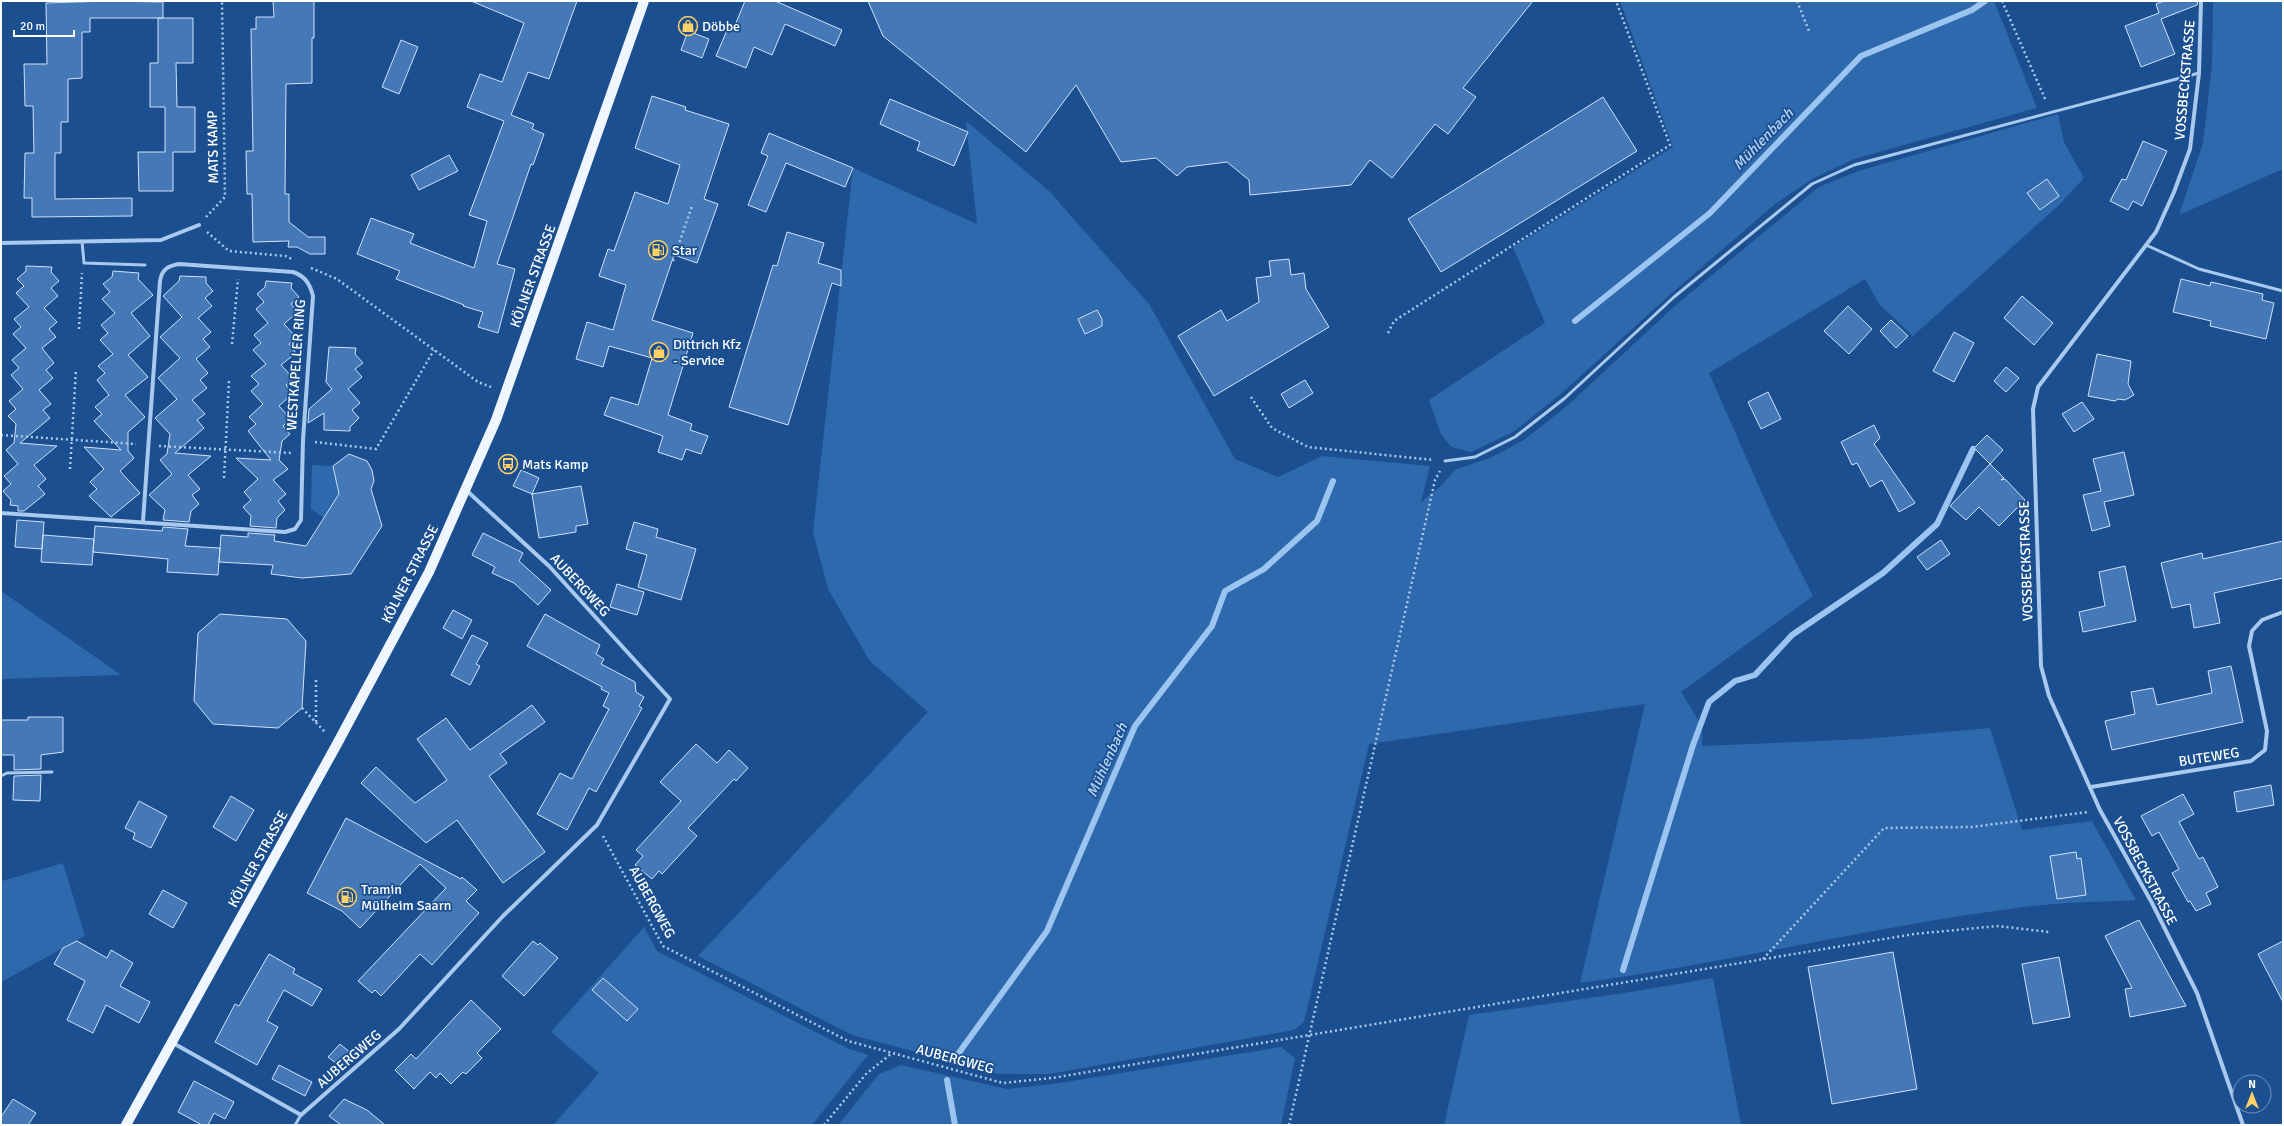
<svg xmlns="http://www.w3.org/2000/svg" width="2284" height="1126" viewBox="0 0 2284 1126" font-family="Signika,sans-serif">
<rect width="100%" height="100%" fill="#1b4f8f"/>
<path fill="#2e69ad" d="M 1620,1 L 1994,1 L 2037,108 L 1854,159 L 1814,178 L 1774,205 L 1665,299 L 1562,393 L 1513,432 L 1471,452 L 1451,447 L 1441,434 L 1429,400 L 1545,323 L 1513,247 L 1673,147 Z
M 2213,1 L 2283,1 L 2283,169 L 2179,215 L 2203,143 L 2212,65 Z
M 2058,114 L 2064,142 L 2084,178 L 2058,206 L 1913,336 L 1879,304 L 1865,279 L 1709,373 L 1772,516 L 1813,596 L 1681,692 L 1702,726 L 1702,746 L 1864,739 L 1990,728 L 2022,830 L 2092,821 L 2136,900 C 2099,902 2061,902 2024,907 C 1875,926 1729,963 1580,983 L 1645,704 L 1369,744 L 1304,1022 L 1294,1030 L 1049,1074 L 998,1074 L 852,1035 L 698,956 L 928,712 L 869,660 L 828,589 L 813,532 L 853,168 L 977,224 L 966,121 L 1049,191 L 1149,304 L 1235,459 L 1278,477 L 1322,456 L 1430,466 L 1421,502 L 1441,486 L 1455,470 L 1492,457 L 1524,440 L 1568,405 L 1678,303 L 1819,187 L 1858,171 Z
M 312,465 L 333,466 L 339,494 L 324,518 L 311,509 Z
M 1,591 L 121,675 L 1,679 Z
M 63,863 L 85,936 L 1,982 L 2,881 Z
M 644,927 L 657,951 L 847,1048 L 868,1055 L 812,1125 L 553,1125 L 599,1073 L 551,1032 Z
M 1713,978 L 1741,1125 L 1444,1125 L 1469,1015 L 1624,993 Z
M 1281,1047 L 1295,1058 L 1281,1125 L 838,1125 L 879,1074 L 901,1065 L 1007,1089 L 1053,1084 Z"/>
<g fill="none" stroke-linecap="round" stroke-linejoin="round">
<path stroke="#9cc4f0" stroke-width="6" d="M 1575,321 L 1710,213 L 1861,56 L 1972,10 L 1985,1
M 1623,970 L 1693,745 L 1709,702 L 1735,681 L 1755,675 L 1792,635 L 1883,573 L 1937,524 L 1973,449
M 953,1061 L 1047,931 L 1135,726 L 1212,626 L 1225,591 L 1264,569 L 1317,521 L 1333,481
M 947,1080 L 955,1125"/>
</g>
<path fill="#4478b7" stroke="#cfe3fa" d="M 107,1 L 163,2 L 163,18 L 90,18 L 90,32 L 82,32 L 82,78 L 68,79 L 68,122 L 61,122 L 61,153 L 55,153 L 55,199 L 132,198 L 132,216 L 32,217 L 32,198 L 24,198 L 25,153 L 34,153 L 33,106 L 25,106 L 24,64 L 47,64 L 46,3 Z
M 273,1 L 314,1 L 314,38 L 312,38 L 312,83 L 286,84 L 285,194 L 289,194 L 289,222 L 308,237 L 325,237 L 325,254 L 310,254 L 297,247 L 288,247 L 289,241 L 253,242 L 252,194 L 247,194 L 246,151 L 253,151 L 251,29 L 256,29 L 256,17 L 274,17 Z
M 471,1 L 577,1 L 549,79 L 528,72 L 511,115 L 534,124 L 532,129 L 544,134 L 533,165 L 531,164 L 497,264 L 515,269 L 498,333 L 478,327 L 483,312 L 463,306 L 464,305 L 396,279 L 400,271 L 357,254 L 371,218 L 414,234 L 410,243 L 474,268 L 487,221 L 469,215 L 504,121 L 467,107 L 480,74 L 502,82 L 524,23 Z
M 745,1 L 775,1 L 842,30 L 835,46 L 785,24 L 772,55 L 754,47 L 746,68 L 716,56 L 728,28 L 733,30 Z
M 868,1 L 1533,1 L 1463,88 L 1476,97 L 1448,134 L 1435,124 L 1392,178 L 1370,160 L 1351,185 L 1250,195 L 1249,180 L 1227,162 L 1187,167 L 1177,176 L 1156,158 L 1121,162 L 1076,85 L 1026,152 L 883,36 Z
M 2164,1 L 2198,1 L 2197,5 L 2161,19 L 2175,54 L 2141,67 L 2125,26 L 2159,13 L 2156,4 Z
M 158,18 L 193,18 L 193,63 L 176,63 L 177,107 L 195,107 L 195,152 L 173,152 L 173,191 L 139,191 L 138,152 L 165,152 L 165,107 L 150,107 L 150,63 L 158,63 Z
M 688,31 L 709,39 L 702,58 L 681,50 Z
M 401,40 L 418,47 L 399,94 L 382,87 Z
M 652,96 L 686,107 L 685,110 L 729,124 L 704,199 L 718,204 L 697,263 L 674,255 L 652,320 L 693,333 L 668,415 L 692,424 L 690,430 L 708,436 L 701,454 L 686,449 L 682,460 L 658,452 L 663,436 L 604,415 L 611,397 L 638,405 L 652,358 L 609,346 L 603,367 L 576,359 L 587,322 L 613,330 L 626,285 L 599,276 L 608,249 L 614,251 L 635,192 L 668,204 L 680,165 L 635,148 Z
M 1603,97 L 1637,151 L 1441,272 L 1408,219 Z
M 890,99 L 968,132 L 954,166 L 917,150 L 920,142 L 880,124 Z
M 769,133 L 853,168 L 845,187 L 786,163 L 766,212 L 748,205 L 768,156 L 761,153 Z
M 2143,141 L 2167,151 L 2142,206 L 2133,201 L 2128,210 L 2110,201 L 2122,179 L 2126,180 Z
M 449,155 L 458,171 L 419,190 L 411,175 Z
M 2047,179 L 2059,196 L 2040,210 L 2027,193 Z
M 787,232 L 824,243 L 818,263 L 841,270 L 841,286 L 832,283 L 788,425 L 729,407 L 773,265 L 777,266 Z
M 1289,259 L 1291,275 L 1304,273 L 1306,289 L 1329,327 L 1214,396 L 1178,336 L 1221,310 L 1227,321 L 1259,302 L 1256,278 L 1271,276 L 1269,261 Z
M 26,266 L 52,267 L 51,272 L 59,281 L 51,288 L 58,296 L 44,308 L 57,322 L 49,329 L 56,337 L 42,348 L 54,363 L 46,370 L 53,378 L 39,390 L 51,404 L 43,410 L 50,418 L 20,443 L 57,446 L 34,465 L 46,479 L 38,486 L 45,494 L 24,511 L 18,511 L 18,506 L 10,505 L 11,500 L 3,491 L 11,484 L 4,476 L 18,464 L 6,450 L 14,443 L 16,424 L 8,416 L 16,409 L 9,401 L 23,389 L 11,375 L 19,368 L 12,360 L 26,348 L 13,334 L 21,327 L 14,319 L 29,307 L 16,293 L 24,286 L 17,279 L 26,271 Z
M 113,271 L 139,273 L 138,279 L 153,295 L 131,313 L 150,336 L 128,355 L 148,377 L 125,395 L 145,417 L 128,432 L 128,451 L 134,458 L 120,471 L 140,493 L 111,517 L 89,496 L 97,489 L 90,482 L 104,469 L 84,447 L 121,450 L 94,421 L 102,414 L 95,407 L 109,395 L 97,380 L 105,373 L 98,366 L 113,354 L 100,340 L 108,333 L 101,325 L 115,313 L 102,299 L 110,292 L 103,284 L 112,277 Z
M 180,276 L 206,277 L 206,283 L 213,291 L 205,298 L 212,306 L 198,318 L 211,332 L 203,339 L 210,347 L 196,359 L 208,373 L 200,380 L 207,388 L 192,400 L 205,414 L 197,420 L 204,428 L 175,453 L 211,456 L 188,475 L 200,489 L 192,495 L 199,504 L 191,511 L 189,522 L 163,520 L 165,510 L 149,495 L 172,474 L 160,460 L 167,454 L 170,434 L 155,418 L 177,399 L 158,378 L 180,358 L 160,337 L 182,317 L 163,296 L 179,281 Z
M 2181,279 L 2210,286 L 2211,282 L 2263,294 L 2262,300 L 2274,303 L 2266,339 L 2210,326 L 2211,321 L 2173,312 Z
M 266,281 L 292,283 L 291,288 L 299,297 L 291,304 L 298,312 L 284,324 L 297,338 L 289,344 L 296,353 L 281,365 L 294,379 L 286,385 L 293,393 L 279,406 L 291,419 L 283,426 L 290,434 L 282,441 L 279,460 L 288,469 L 273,480 L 286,494 L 278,501 L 285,510 L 277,518 L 276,528 L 250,526 L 251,516 L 243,507 L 251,500 L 244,492 L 258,479 L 236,458 L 271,460 L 248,431 L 256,424 L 249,417 L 263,404 L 251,391 L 259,384 L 251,376 L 266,364 L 253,350 L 261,343 L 254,335 L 268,323 L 256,309 L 264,302 L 257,294 L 265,287 Z
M 2022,296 L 2053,323 L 2034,345 L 2004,318 Z
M 1848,306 L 1872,329 L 1849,354 L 1824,331 Z
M 1097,310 L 1102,319 L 1102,326 L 1085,334 L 1078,319 Z
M 1891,320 L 1908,336 L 1896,348 L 1880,331 Z
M 1954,332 L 1974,343 L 1954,382 L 1933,371 Z
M 329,347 L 356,348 L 355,354 L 363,363 L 355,369 L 362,377 L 348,389 L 360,403 L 352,410 L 359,418 L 350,427 L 350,431 L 324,430 L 324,413 L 308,423 L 309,409 L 332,389 L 326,382 Z
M 2097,354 L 2131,361 L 2128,384 L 2134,395 L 2125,400 L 2118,399 L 2115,401 L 2088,396 Z
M 2006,367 L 2019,378 L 2006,392 L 1994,381 Z
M 1305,380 L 1313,393 L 1289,408 L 1281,394 Z
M 1768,392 L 1781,419 L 1761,429 L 1748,402 Z
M 2082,402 L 2094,419 L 2074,432 L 2062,414 Z
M 1874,425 L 1880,438 L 1874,444 L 1915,503 L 1899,512 L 1882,480 L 1870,487 L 1857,463 L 1852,465 L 1841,442 Z
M 1987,435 L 2003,450 L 1990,464 L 1974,448 Z
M 2124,452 L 2134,495 L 2104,502 L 2110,526 L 2092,531 L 2083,495 L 2101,491 L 2093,459 Z
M 349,454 L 367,461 L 372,470 L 374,481 L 371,489 L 382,526 L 351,574 L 302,578 L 271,574 L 273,565 L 219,562 L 221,535 L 248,537 L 248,533 L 275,535 L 274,541 L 306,546 L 339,494 L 333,466 Z
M 1990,464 L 2004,478 L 2001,480 L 2005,479 L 2025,500 L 1999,526 L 1979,507 L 1966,520 L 1950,506 Z
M 521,470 L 539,478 L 532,494 L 513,486 Z
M 581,486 L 588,524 L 576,526 L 576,532 L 539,538 L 532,494 Z
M 17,520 L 44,522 L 42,549 L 15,547 Z
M 634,522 L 658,529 L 656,537 L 696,549 L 681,600 L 638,587 L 647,555 L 626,549 Z
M 95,526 L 162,531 L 163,527 L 188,529 L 185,546 L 220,548 L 218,575 L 167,572 L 168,559 L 93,552 Z
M 483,533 L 523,553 L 519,561 L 551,590 L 538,605 L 514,583 L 492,573 L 495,567 L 472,555 Z
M 43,535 L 94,539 L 92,565 L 41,562 Z
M 1941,540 L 1950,554 L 1927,570 L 1917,557 Z
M 2283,541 L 2283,578 L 2214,593 L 2220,623 L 2194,628 L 2190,604 L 2172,608 L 2161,563 L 2202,553 L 2203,559 Z
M 2125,566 L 2136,621 L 2083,632 L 2079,612 L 2105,606 L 2099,572 Z
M 617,584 L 644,592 L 637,615 L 610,607 Z
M 453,610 L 472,620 L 462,639 L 443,628 Z
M 220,614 L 287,619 L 306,641 L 302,708 L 278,728 L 213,724 L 194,701 L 198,633 Z
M 545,614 L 600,645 L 596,654 L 604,659 L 601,664 L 635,682 L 636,692 L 644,697 L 639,706 L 642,708 L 596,792 L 589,788 L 567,830 L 537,814 L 560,773 L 572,779 L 609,709 L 603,706 L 609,693 L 601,689 L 602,687 L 527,646 Z
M 472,635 L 488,643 L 476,664 L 480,666 L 470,685 L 451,675 Z
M 2231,666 L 2243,722 L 2112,750 L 2105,721 L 2135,714 L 2131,692 L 2153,688 L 2157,705 L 2212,693 L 2208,671 Z
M 532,705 L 545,722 L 500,754 L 507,763 L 489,776 L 545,852 L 503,883 L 457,820 L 426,843 L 361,783 L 376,767 L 415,803 L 447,780 L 417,739 L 446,718 L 470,750 Z
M 28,717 L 63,717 L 63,752 L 41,755 L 41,769 L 14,770 L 14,755 L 1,755 L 1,720 L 28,720 Z
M 696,744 L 717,763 L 729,750 L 748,768 L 736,781 L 734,779 L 688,828 L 697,836 L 662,874 L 659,871 L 652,879 L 635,865 L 643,856 L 636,850 L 681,801 L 660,782 Z
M 41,775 L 40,801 L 13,800 L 14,776 Z
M 2271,785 L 2274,805 L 2237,812 L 2234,792 Z
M 2183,794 L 2194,814 L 2179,822 L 2199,859 L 2203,857 L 2218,887 L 2206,893 L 2211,904 L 2196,911 L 2190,901 L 2188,902 L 2172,873 L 2179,869 L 2159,832 L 2152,836 L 2141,816 Z
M 231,796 L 254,810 L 236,841 L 213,827 Z
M 139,801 L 167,816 L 151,848 L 133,839 L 135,833 L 125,828 Z
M 346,818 L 461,879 L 462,877 L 477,890 L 466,901 L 479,913 L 432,965 L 420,954 L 381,996 L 375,990 L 372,993 L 358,981 L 446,888 L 420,864 L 360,928 L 342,911 L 307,893 Z
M 2076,852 L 2077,859 L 2081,858 L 2086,895 L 2057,899 L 2050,856 Z
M 163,890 L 187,903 L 173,928 L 149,914 Z
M 2139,920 L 2186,1006 L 2130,1017 L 2125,989 L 2132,988 L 2105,936 Z
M 77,941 L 107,958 L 111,950 L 133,963 L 120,986 L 150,1002 L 139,1023 L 106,1005 L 93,1033 L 67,1020 L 85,981 L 54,964 L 63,948 Z
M 533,941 L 538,945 L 540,943 L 558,958 L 524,996 L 502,976 Z
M 2283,941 L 2283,1002 L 2258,954 Z
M 1893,952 L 1917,1089 L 1832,1104 L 1808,967 Z
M 269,954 L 295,969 L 293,973 L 322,989 L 312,1006 L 284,990 L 267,1021 L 278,1027 L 257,1065 L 215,1042 L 235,1004 L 239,1006 Z
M 2059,957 L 2070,1017 L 2033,1024 L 2022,964 Z
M 603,978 L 638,1009 L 627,1021 L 592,990 Z
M 471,1000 L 501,1029 L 477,1053 L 482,1058 L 466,1074 L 463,1072 L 451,1084 L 440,1073 L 436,1078 L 430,1072 L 414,1089 L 395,1070 L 411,1054 L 416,1059 Z
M 340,1044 L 352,1054 L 341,1067 L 328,1057 Z
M 279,1065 L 312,1082 L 305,1096 L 272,1079 Z
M 194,1081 L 234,1102 L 225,1119 L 214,1113 L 208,1125 L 202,1125 L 178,1112 Z
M 13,1099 L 36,1113 L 28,1125 L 1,1125 L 1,1117 Z
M 344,1099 L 367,1110 L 385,1125 L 341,1125 L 329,1116 Z"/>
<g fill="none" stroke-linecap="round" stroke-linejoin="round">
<path stroke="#a9c9ee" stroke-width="2.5" stroke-dasharray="2 3" stroke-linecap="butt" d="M 1797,1 L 1809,31
M 2002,1 L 2046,101
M 206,217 L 225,197 L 222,1
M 207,232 L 229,251 L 285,256 L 292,259
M 673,261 L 692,206
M 311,268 L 337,279 L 478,382 L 491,387
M 79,329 L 82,273
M 1388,333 L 1394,321 L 1670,145 L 1616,1
M 232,344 L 238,279
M 1251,397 L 1272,428 L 1308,447 L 1433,460
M 1,435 L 136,444
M 315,442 L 376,449 L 434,350
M 159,446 L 292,453
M 70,469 L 76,370
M 224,478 L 229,381
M 302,708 L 326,733
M 316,722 L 316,680
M 603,836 L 663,946 L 848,1041 L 1003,1083 L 1052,1078 L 1914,934 L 1998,926 L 2049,932
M 1763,959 L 1884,828 L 1972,827 L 2088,812
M 824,1125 L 866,1074 L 892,1053
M 1289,1125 L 1435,480 L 1440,471"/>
<path stroke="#a9c9ee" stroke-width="3" d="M 82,241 L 84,263 L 145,265
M 2146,245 L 2199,269 L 2283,291
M 1445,461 L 1475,457 L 1515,437 L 1565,398 L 1674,297 L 1812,184 L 1854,165 L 2199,73
M 1,776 L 7,773 L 52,772
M 295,1125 L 301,1115"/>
<path stroke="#a9c9ee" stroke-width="4" d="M 2201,1 L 2199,73 L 2190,149 L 2174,192 L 2156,232 L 2038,387 L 2033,409 L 2041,666 L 2049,696 L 2100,810 L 2152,903 L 2197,993 L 2243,1125
M 1,243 L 161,240 L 199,225
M 1,513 L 285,532 L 295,529 L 301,520 L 303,440 L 313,296 C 310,284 305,276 293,272 L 179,264 C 168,266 162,269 160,281 L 143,521
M 2091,787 L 2251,761 L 2265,750 L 2267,731 L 2249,646 L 2252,631 L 2262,620 L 2283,612
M 173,1043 L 301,1115 L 399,1029 L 503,916 L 597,825 L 670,699 L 549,566 L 466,490"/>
<path stroke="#f0f6ff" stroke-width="10" d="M 126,1125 L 337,744 L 429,572 L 496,420 L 644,1"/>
</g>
<defs>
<symbol id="shop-ring" viewBox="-11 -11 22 22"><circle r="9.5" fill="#1b4f8f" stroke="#ffd166" stroke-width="1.5"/><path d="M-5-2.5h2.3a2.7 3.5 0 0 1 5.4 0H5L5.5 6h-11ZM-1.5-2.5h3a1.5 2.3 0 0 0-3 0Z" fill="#ffd166"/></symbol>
<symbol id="fuel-ring" viewBox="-11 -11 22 22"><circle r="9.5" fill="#1b4f8f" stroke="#ffd166" stroke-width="1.5"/><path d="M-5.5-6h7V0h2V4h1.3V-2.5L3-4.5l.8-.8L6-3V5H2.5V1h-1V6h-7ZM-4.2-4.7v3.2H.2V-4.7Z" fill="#ffd166"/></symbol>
<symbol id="bus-ring" viewBox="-11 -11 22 22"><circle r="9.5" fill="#1b4f8f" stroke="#ffd166" stroke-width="1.5"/><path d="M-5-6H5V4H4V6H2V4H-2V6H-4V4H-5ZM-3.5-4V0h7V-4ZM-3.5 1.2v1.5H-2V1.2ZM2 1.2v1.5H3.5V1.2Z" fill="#ffd166"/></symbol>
</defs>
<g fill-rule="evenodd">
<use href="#shop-ring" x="677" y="15" width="22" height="22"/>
<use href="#fuel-ring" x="647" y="239" width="22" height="22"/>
<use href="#shop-ring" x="648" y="341" width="22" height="22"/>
<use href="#bus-ring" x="497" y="453" width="22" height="22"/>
<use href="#fuel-ring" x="336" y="886" width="22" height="22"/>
</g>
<g text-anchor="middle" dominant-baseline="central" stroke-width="3.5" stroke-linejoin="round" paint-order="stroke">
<g font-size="14" fill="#fff" stroke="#1b4f8f" text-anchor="start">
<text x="702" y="26">Döbbe</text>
<text x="672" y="250">Star</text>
<text x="673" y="344">Dittrich Kfz<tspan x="673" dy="16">- Service</tspan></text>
<text x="522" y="464">Mats Kamp</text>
<text x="361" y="889">Tramin<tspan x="361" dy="16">Mülheim Saarn</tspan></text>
</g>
<g font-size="14" fill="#fff" stroke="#1b4f8f">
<text transform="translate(2185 80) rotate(-85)">VOSSBECKSTRASSE</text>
<text transform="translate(213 147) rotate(-91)">MATS KAMP</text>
<text transform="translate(533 276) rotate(-70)">KÖLNER STRASSE</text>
<text transform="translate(296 365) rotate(-86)">WESTKAPELLER RING</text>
<text transform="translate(2026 561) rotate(-92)">VOSSBECKSTRASSE</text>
<text transform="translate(410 574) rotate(-63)">KÖLNER STRASSE</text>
<text transform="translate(580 585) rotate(47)">AUBERGWEG</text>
<text transform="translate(2209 757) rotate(-9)">BUTEWEG</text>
<text transform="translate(258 859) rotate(-61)">KÖLNER STRASSE</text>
<text transform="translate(2145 871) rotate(62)">VOSSBECKSTRASSE</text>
<text transform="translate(652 902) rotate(61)">AUBERGWEG</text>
<text transform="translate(349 1059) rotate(-41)">AUBERGWEG</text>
<text transform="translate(955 1059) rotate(15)">AUBERGWEG</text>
</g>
<g font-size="15" font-style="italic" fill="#b5d3f5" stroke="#1b4f8f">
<text transform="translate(1763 139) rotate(-46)">Mühlenbach</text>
<text transform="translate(1107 760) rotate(-66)">Mühlenbach</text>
</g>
</g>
<rect width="2284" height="1126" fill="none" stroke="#ffffff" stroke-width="4"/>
<g transform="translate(2252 1094)"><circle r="19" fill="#1b4f8f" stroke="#7695bc"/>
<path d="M0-3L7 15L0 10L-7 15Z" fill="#ffd166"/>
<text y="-6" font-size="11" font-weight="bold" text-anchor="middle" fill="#ffffff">N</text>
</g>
<path d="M14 30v6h60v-6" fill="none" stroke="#ffffff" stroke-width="2"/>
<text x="20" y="30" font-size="12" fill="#ffffff" stroke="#1b4f8f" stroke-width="3" paint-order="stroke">20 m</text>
</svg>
